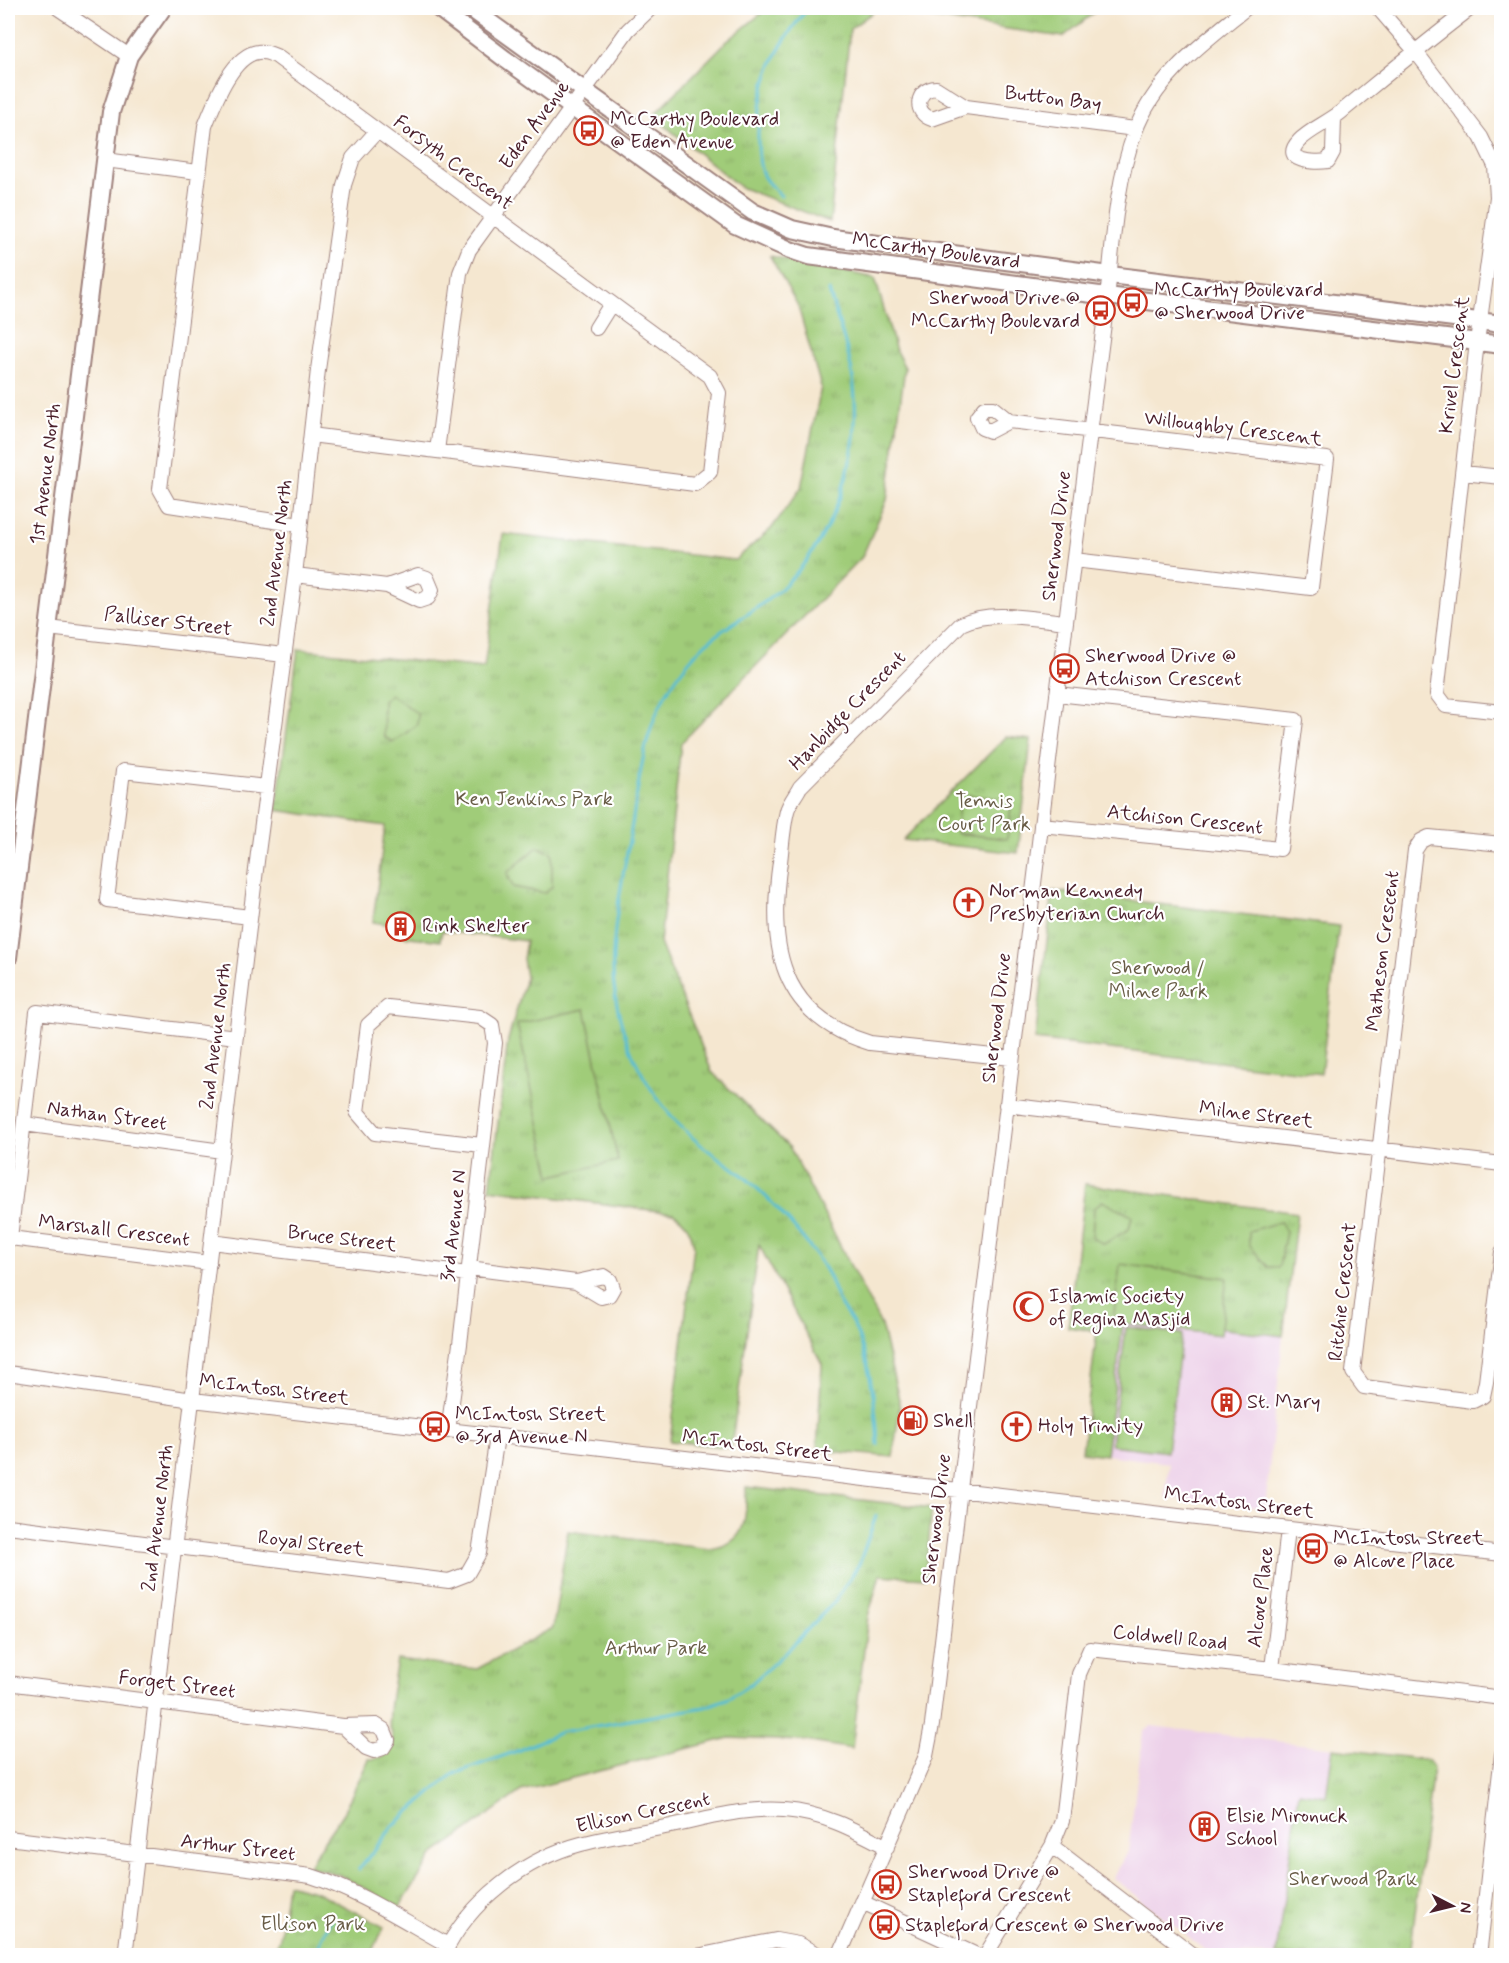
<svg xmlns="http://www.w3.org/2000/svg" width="1509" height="1963" viewBox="0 0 1509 1963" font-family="Mynerve,sans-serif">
<defs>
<pattern id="grass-tufts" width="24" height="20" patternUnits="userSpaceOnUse" patternTransform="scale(1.5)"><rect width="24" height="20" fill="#a0cc79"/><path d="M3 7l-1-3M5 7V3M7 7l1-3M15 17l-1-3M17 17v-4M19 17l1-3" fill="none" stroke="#8baf69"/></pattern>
</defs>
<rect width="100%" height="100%" fill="#fff"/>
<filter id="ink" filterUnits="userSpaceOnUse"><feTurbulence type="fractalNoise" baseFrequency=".0167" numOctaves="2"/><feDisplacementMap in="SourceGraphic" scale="12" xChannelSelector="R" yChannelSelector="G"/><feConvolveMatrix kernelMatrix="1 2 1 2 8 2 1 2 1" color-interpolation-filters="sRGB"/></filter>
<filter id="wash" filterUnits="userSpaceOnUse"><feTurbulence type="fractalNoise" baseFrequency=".008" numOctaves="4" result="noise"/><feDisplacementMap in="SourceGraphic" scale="24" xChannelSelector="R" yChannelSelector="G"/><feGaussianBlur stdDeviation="1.35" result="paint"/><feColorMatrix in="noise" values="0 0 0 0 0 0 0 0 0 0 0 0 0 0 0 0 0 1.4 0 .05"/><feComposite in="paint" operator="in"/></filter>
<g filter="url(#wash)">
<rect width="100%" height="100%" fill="#f5e7d0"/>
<path fill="#edd1e9" d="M 1124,1317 L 1283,1336 L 1265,1508 L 1165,1497 L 1169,1463 L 1106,1455 Z
M 1151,1726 L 1333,1748 L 1326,1796 L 1299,1793 L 1276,1955 L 1212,1955 L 1113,1878 L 1128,1852 L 1143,1732 Z"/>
<path fill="url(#grass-tufts)" stroke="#757652" stroke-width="1.5" d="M 768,8 L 1100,8 L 1063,37 L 876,10 L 850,29 L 830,222 L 740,187 L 653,116 L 725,43 Z
M 770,256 L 875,278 L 896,351 L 905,368 L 887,500 L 862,557 L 681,743 L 660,943 L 712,1072 L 790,1148 L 881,1325 L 900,1404 L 893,1457 L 817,1450 L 822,1364 L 759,1245 L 731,1448 L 670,1441 L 694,1246 C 691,1230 687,1222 673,1213 L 490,1189 L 508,1040 L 526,977 L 523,959 L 526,941 L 442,931 L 440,941 L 396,935 L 397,926 L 373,922 L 385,826 L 276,810 L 298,649 L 484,668 L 503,534 L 735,560 L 771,529 L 801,488 L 821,387 L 798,306 Z
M 1006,737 L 1031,740 L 1018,853 L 903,840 Z
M 1053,891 L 1339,926 L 1321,1074 L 1035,1040 Z
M 1085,1184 L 1297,1213 L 1283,1336 L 1124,1317 L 1106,1455 L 1082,1452 L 1097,1331 L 1068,1327 Z
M 1126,1327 L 1182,1334 L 1167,1452 L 1111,1445 Z
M 746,1487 L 932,1508 L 925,1578 L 880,1575 L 868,1616 L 852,1749 L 805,1741 L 729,1738 L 521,1791 L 433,1855 L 400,1907 L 340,1875 L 309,1866 L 319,1848 L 343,1813 L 369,1759 C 380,1759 388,1757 392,1746 C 395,1737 390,1731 389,1722 C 387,1710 395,1674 397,1660 L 477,1669 L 553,1628 L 568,1531 L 710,1549 C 748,1544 746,1518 746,1487 Z
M 1333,1748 L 1428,1760 L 1433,1767 L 1410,1955 L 1276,1955 L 1299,1792 L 1326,1796 Z
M 287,1884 L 315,1891 L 384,1927 L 371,1955 L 271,1955 L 280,1938 Z"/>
<path fill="#a0cc79" stroke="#757652" stroke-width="1.5" d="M 390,694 L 418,714 L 417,725 L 393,742 L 384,737 L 383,701 Z
M 960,794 L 1012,800 L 1007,839 L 956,833 Z
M 538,847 L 552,853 L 552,887 L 545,893 L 513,887 L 507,873 Z
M 585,1009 L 618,1161 L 551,1176 L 517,1024 Z
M 1102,1201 L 1132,1216 L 1129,1229 L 1104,1244 L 1092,1238 L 1094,1208 Z
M 1280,1222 L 1286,1232 L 1279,1267 L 1268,1267 L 1249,1245 L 1249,1231 Z
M 1120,1264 L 1227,1278 L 1220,1335 L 1113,1322 Z"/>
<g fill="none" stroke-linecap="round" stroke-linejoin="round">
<path stroke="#56bdd4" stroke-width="3" d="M 781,196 C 776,190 766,183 763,175 C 758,163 758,147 758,134 C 759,81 775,48 808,8
M 829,291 C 838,322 851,355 854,387 C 862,459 834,538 782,588 C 759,609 730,623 706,643 C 693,655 682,669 672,684 C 643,727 640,779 631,830 C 624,871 615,913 613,955 C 610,1024 643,1093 693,1138 C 708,1152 726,1162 741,1174 C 761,1190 781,1212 797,1231 C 808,1244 820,1260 828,1275 C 832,1283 834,1292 838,1300 C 842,1310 851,1318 855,1328 C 871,1364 876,1406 878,1445
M 359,1869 L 394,1825 L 453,1774 L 517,1751 L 561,1732 L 705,1707 L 729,1698 L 751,1684 L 790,1648 L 836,1600 L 859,1564 L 876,1516
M 314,1956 L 333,1914"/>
</g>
</g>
<g filter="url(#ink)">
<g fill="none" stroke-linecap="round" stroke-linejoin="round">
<defs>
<path id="minor" d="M 58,8 L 129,56
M 1378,8 L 1416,52 L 1481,137 L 1495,166 L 1497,197 L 1477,342 L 1437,694 L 1446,706 L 1502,712
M 966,107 L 932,119 C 913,113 916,89 936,88 L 966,107 L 1135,129
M 1334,118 L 1333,152 L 1328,161 C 1316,163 1279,162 1299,141 C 1309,130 1329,122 1341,112 C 1384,77 1427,41 1471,8
M 105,160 L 198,172
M 596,328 L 611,304
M 1009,421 L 993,408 L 984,408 L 977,417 L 982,428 L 990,431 L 1009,421 L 1327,459 L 1311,588 L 1074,560
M 437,451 L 460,273 L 469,250 L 628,30 L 651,8
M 1462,473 L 1502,477
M 300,525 L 169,505 L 160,489 L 205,126 C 214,104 232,55 258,52 C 264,51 271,54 276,56 L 710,376 L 719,393 L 710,472 L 695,484 L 311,435
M 295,575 L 387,586 L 419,601 L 428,598 L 432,590 L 427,578 L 418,575 L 387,586
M 48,628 L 284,655
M 1041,825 L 1280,849 L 1296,720 L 1057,694
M 1502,844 L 1429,837 L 1421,841 L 1415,850 L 1353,1372 L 1364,1387 L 1473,1401 L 1483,1396 L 1486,1382 L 1502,1252
M 250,917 L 107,900 L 123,771 L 266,787
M 1012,1058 L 870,1043 C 779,1016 768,945 780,862 C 782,846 783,827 787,811 C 789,803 796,795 800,787 L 961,624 C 990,609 1033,619 1066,622
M 1006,1105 L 1502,1164
M 24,1124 L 222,1151
M 211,1242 L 468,1274
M 209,1263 L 10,1238 L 37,1012 L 236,1037
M 469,1268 L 576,1282 L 604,1276 L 610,1280 L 613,1288 L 609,1295 L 601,1297 L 576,1282
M 8,1373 L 193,1400 L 1502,1554
M 448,1431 L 460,1344 L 495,1043 L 492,1025 L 480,1017 L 388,1007 L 368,1025 L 357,1112 L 375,1133 L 482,1145
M 8,1526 L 449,1581 L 467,1574 L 479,1553 L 497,1437
M 1272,1669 L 1288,1529
M 8,1683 L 343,1726 L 376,1725 L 384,1730 L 388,1740 L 383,1748 L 374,1751 L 366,1748 L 343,1726
M 8,1838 L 311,1876 C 359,1891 404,1921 448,1945
M 1052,1846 L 1195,1956
M 862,1902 L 979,1956
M 125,1956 L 258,853 L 295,575 L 318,370 L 344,185 L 353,158 L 377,131
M 443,1956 C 469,1901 524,1859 581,1844 C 611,1836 641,1832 671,1826 C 709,1818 746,1807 784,1810 C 823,1813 853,1829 887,1847
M 697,1956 L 776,1940 L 798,1944 L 821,1956
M 839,1956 L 926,1756 L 932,1725 C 978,1341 1022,957 1072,573 C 1083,485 1095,396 1106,308 C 1113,250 1114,188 1135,132 C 1155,77 1203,43 1246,8
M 985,1956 L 1052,1846 L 1062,1821 L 1079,1674 L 1090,1649 L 1272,1669 L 1502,1698
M 1479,1956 L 1502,1754"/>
<path id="major" d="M 438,8 L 505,59 L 735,225 L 790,250 L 808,256 L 1107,296 L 1502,345
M 470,8 L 753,212 L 792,229 L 833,238 L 1110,275 L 1502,324
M 8,958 L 111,112 L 129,56 L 163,8"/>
</defs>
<use href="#minor" stroke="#a0837e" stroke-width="16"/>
<use href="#major" stroke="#a0837e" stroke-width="20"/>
<use href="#minor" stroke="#fff" stroke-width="14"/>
<use href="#major" stroke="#fff" stroke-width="16"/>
</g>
</g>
<defs>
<symbol id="bus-ring" viewBox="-11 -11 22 22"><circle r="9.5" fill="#fff" stroke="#c8321e" stroke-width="1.5"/><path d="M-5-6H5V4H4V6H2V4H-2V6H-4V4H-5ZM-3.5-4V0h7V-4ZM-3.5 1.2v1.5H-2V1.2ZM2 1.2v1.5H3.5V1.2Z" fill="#c8321e"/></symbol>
<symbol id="church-ring" viewBox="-11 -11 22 22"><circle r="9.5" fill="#fff" stroke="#c8321e" stroke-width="1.5"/><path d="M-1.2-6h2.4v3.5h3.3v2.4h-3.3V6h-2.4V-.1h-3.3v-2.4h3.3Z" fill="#c8321e"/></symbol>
<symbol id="building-ring" viewBox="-11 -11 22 22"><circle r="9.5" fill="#fff" stroke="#c8321e" stroke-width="1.5"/><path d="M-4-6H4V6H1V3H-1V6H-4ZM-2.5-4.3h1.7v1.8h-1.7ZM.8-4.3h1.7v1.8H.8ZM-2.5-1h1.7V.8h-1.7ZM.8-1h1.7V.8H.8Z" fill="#c8321e"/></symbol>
<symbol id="mosque-ring" viewBox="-11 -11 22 22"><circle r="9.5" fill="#fff" stroke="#c8321e" stroke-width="1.5"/><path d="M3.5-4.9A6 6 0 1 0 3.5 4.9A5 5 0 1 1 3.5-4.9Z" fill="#c8321e"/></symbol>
<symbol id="fuel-ring" viewBox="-11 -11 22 22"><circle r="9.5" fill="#fff" stroke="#c8321e" stroke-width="1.5"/><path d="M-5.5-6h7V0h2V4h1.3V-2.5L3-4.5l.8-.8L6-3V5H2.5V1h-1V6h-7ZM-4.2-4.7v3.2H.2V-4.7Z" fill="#c8321e"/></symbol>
</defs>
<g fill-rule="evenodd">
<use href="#bus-ring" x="572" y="114" width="33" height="33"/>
<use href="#bus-ring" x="1116" y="286" width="33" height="33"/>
<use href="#bus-ring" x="1084" y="294" width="33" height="33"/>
<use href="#bus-ring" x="1048" y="652" width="33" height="33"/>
<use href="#church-ring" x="952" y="886" width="33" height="33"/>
<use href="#building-ring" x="384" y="910" width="33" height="33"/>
<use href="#mosque-ring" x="1012" y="1290" width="33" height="33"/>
<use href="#building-ring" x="1210" y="1386" width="33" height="33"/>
<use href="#fuel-ring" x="896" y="1404" width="33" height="33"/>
<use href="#bus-ring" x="418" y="1410" width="33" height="33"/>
<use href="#church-ring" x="1000" y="1410" width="33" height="33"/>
<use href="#bus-ring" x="1296" y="1532" width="33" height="33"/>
<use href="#building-ring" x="1188" y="1810" width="33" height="33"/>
<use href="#bus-ring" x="870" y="1868" width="33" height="33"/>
<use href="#bus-ring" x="868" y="1908" width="33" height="33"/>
</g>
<g text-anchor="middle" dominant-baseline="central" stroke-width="4.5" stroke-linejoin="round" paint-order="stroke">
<g font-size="20" fill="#4a1f2b" stroke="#fff">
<text transform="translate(1053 99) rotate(7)">Button Bay</text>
<text transform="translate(535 125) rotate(-54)">Eden Avenue</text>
<text transform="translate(453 163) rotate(37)">Forsyth Crescent</text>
<text transform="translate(936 251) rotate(8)">McCarthy Boulevard</text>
<text transform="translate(1455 365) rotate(-83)">Krivel Crescent</text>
<text transform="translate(1233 429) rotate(7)">Willoughby Crescent</text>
<text transform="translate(46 474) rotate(-83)">1st Avenue North</text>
<text transform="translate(1057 536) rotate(-83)">Sherwood Drive</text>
<text transform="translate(277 553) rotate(-83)">2nd Avenue North</text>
<text transform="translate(168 622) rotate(7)">Palliser Street</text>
<text transform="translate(848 711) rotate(-46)">Hanbidge Crescent</text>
<text transform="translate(1185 820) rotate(6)">Atchison Crescent</text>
<text transform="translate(1383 951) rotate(-83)">Matheson Crescent</text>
<text transform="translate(997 1018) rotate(-83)">Sherwood Drive</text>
<text transform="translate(216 1036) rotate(-83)">2nd Avenue North</text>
<text transform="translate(1256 1115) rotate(7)">Milne Street</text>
<text transform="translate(107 1116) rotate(8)">Nathan Street</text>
<text transform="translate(454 1226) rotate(-84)">3rd Avenue N</text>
<text transform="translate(114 1231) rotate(7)">Marshall Crescent</text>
<text transform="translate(342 1239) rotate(7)">Bruce Street</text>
<text transform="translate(1343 1292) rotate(-84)">Ritchie Crescent</text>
<text transform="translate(274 1390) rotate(7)">McIntosh Street</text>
<text transform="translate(757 1446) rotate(7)">McIntosh Street</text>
<text transform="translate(1239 1503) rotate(7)">McIntosh Street</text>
<text transform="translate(158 1518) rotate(-83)">2nd Avenue North</text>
<text transform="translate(937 1519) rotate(-83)">Sherwood Drive</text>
<text transform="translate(311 1544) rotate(7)">Royal Street</text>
<text transform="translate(1261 1597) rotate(-83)">Alcove Place</text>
<text transform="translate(1170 1638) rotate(6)">Coldwell Road</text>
<text transform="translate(177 1685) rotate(7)">Forget Street</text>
<text transform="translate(643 1813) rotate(-12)">Ellison Crescent</text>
<text transform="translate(238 1848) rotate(7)">Arthur Street</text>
</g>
<g font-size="20" fill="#4a1f2b" stroke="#fff" text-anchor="start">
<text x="610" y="119">McCarthy Boulevard<tspan x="610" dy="23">@ Eden Avenue</tspan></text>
<text x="1154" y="290">McCarthy Boulevard<tspan x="1154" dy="23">@ Sherwood Drive</tspan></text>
<text x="1080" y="298" text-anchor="end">Sherwood Drive @<tspan x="1080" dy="23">McCarthy Boulevard</tspan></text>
<text x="1085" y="656">Sherwood Drive @<tspan x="1085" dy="23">Atchison Crescent</tspan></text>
<text x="989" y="891">Norman Kennedy<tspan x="989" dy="23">Presbyterian Church</tspan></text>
<text x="422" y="926">Rink Shelter</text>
<text x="1049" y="1296">Islamic Society<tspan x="1049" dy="23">of Regina Masjid</tspan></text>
<text x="1247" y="1402">St. Mary</text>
<text x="455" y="1414">McIntosh Street<tspan x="455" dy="23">@ 3rd Avenue N</tspan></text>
<text x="933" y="1421">Shell</text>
<text x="1038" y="1426">Holy Trinity</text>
<text x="1333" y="1538">McIntosh Street<tspan x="1333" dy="23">@ Alcove Place</tspan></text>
<text x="1226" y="1816">Elsie Mironuck<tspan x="1226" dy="23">School</tspan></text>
<text x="908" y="1872">Sherwood Drive @<tspan x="908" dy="23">Stapleford Crescent</tspan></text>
<text x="905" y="1925">Stapleford Crescent @ Sherwood Drive</text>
</g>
<g font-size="20" fill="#685c46" stroke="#fff">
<text x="534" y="799">Ken Jenkins Park</text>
<text x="984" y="801">Tennis<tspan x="984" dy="23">Court Park</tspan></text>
<text x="1158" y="968">Sherwood /<tspan x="1158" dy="23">Milne Park</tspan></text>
<text x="656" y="1648">Arthur Park</text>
<text x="1353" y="1879">Sherwood Park</text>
<text x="313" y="1924">Ellison Park</text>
</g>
</g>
<rect width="1509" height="1963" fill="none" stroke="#fff" stroke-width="30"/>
<g transform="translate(1452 1906) rotate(97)" stroke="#ffffff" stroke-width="4.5" paint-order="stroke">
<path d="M0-4.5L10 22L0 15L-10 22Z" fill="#4a1f2b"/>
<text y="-9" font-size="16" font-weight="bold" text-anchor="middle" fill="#4a1f2b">N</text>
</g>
</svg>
